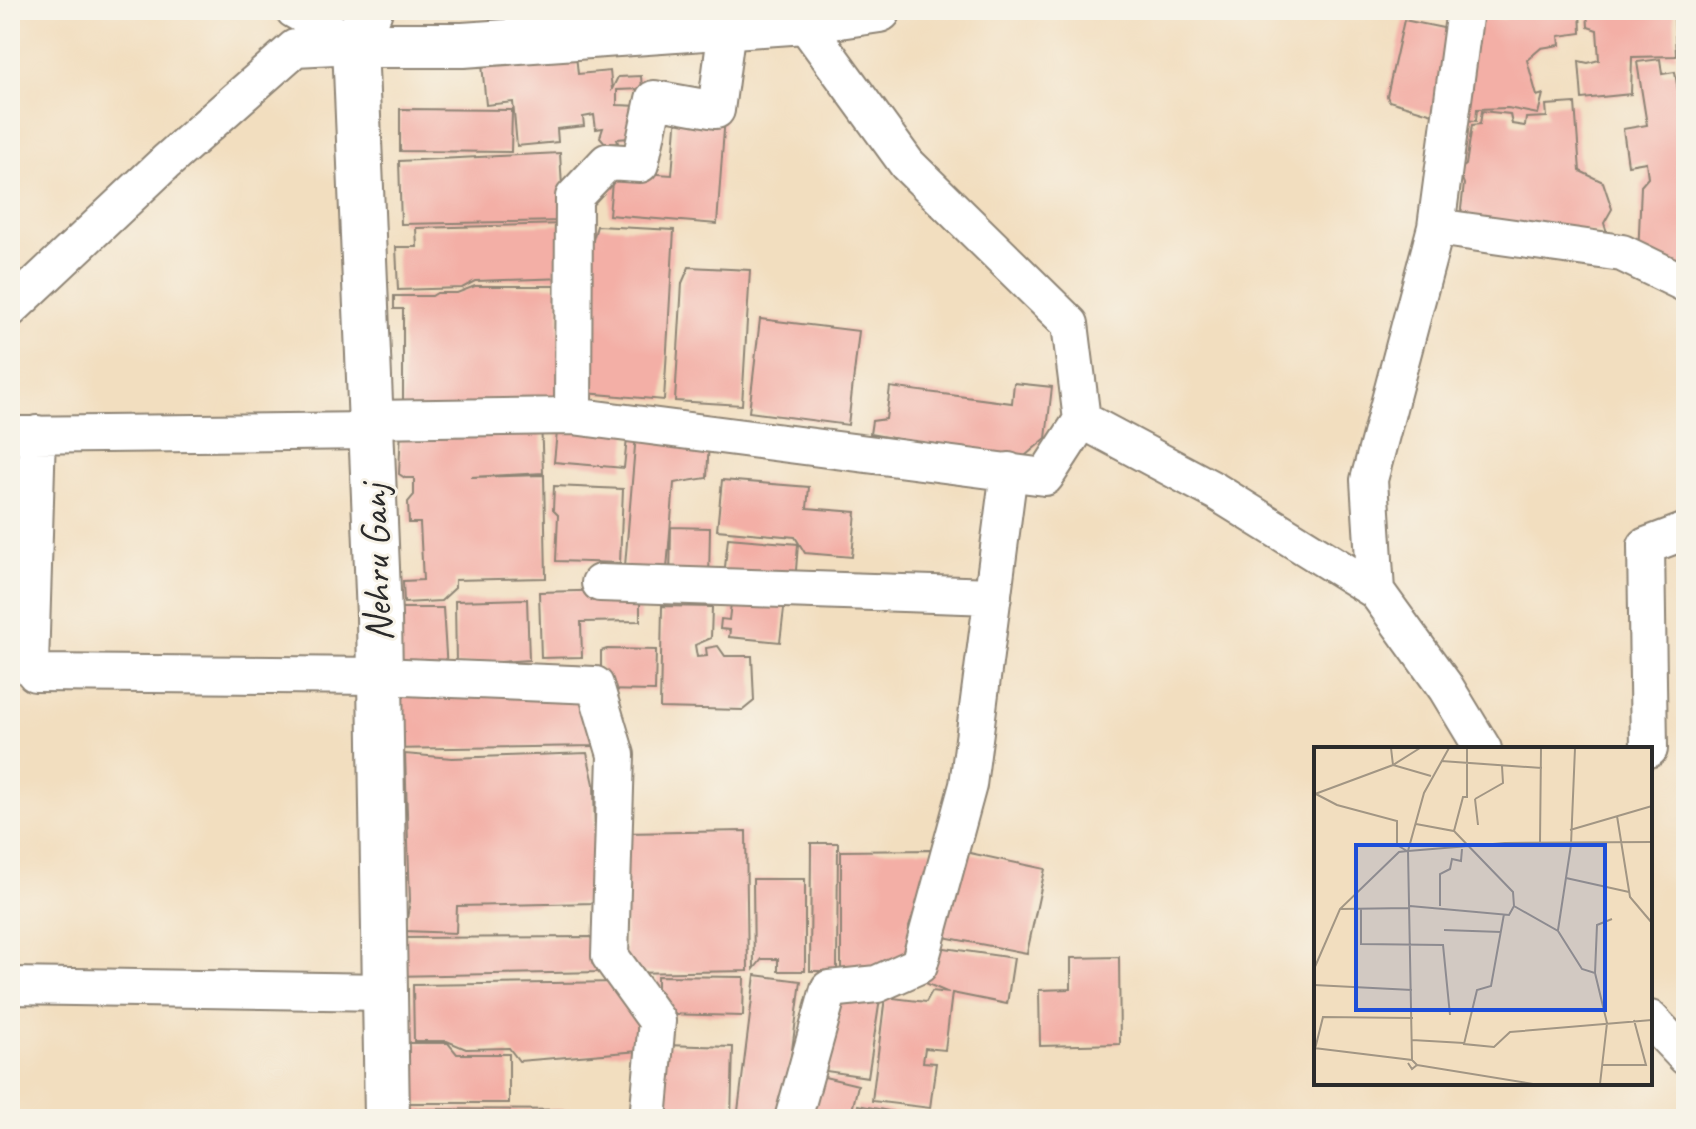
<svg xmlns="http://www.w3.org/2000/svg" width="1696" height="1129" viewBox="0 0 1696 1129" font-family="Caveat,sans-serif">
<rect width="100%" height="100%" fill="#f7f3e8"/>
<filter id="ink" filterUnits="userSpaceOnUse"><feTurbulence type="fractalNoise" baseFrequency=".0125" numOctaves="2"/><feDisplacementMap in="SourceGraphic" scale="16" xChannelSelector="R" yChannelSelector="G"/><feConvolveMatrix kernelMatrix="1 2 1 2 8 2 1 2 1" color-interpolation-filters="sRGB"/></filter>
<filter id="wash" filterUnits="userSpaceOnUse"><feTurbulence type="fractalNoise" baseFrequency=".006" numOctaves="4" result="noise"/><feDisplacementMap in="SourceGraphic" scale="32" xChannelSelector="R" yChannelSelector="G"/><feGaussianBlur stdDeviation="1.8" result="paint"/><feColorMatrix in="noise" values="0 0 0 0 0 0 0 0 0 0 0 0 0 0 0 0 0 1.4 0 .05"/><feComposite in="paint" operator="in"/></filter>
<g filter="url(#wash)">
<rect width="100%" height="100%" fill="#f2debf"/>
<g id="blocks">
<path fill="#f3afa6" d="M 516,10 L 583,10 L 583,22 L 514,18 Z
M 588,10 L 648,10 L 588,15 Z
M 1533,10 L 1580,10 L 1581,33 L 1559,36 L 1560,45 L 1541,48 L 1527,60 L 1537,96 L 1543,94 L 1538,114 L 1508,108 L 1477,109 L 1476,121 L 1461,120 L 1471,16 L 1504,19 L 1513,13 Z
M 1587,10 L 1674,10 L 1676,56 L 1632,57 L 1631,94 L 1582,99 L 1579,61 L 1588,63 L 1599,60 L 1597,30 L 1588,27 Z
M 1686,11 L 1686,35 L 1684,35 L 1682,12 Z
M 1404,20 L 1453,30 L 1436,115 L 1389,101 L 1387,96 Z
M 575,45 L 578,74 L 610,71 L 612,89 L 618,77 L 641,76 L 642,89 L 617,90 L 617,105 L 640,106 L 642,137 L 617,139 L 618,143 L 606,144 L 600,137 L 603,128 L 596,129 L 594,115 L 583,117 L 584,126 L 557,129 L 558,142 L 517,146 L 513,102 L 486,105 L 481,54 Z
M 1660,59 L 1662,74 L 1675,72 L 1686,141 L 1686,270 L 1638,257 L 1641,186 L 1648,178 L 1646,162 L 1628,165 L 1623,129 L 1647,125 L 1637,62 Z
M 1575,103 L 1580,171 L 1603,182 L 1612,209 L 1604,223 L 1607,233 L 1464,221 L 1461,209 L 1464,184 L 1459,170 L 1466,165 L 1472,125 L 1480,124 L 1482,111 L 1510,114 L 1512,124 L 1525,126 L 1526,118 L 1547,117 L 1546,105 Z
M 400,109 L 512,110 L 511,152 L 400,151 Z
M 677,113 L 725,116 L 717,224 L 609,215 L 613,171 L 672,175 Z
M 560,153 L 564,221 L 401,224 L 399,161 Z
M 564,224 L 566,278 L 475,281 L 462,288 L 398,290 L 396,247 L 417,247 L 416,228 Z
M 597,226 L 674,230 L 664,400 L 586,393 L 590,250 Z
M 689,267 L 750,270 L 742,405 L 675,401 L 682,283 Z
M 475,286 L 559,286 L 560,410 L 403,411 L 403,309 L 394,309 L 394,296 L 432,296 L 437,293 L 457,293 Z
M 760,319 L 859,331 L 848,425 L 749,412 Z
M 1014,383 L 1052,387 L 1046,438 L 1019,461 L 870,434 L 872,421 L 886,419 L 890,387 L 1012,403 Z
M 541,420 L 543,473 L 471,477 L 544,475 L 546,578 L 455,580 L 455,588 L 441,601 L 404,603 L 403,581 L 423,580 L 420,523 L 409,523 L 408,502 L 414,495 L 414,478 L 405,478 L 399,474 L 401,427 Z
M 558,422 L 628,428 L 624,468 L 554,462 Z
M 636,434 L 709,440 L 707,478 L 674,483 L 666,581 L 624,578 Z
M 722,480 L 809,487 L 807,508 L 856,512 L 852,557 L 805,553 L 795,537 L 717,530 Z
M 554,486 L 623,489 L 620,563 L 556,561 L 558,515 L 553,510 Z
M 671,527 L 710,528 L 709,581 L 670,581 Z
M 728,538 L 798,544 L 795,583 L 724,577 Z
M 616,590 L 640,596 L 640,621 L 581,622 L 582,657 L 541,658 L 539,592 Z
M 732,595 L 785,601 L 780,642 L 729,637 L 730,630 L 720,629 L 721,619 L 729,620 Z
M 527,599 L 529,660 L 456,665 L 455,601 Z
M 662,606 L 712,607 L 711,638 L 695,645 L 697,657 L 707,656 L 706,648 L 718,646 L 725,656 L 752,656 L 754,701 L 743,710 L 660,708 Z
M 397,608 L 443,608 L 447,670 L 402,672 Z
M 607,649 L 656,650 L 655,691 L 601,690 L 601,651 Z
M 388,683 L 591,695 L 594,746 L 388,749 Z
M 587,753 L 594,784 L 596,903 L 457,906 L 456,933 L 405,931 L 410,901 L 405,754 L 452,758 Z
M 746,831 L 748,971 L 626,973 L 624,833 Z
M 811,843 L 838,843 L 837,971 L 810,971 Z
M 932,850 L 931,911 L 916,907 L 909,927 L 911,947 L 897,971 L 841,973 L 841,851 Z
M 956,850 L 1045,869 L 1027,953 L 938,936 Z
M 753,879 L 805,879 L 805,971 L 778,971 L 778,959 L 762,959 L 754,969 Z
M 591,937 L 601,972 L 393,976 L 397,938 Z
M 931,946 L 1014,958 L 1007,1004 L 952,993 L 945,1050 L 925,1048 L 923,1062 L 936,1063 L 930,1108 L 872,1101 L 885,997 L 926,1002 L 932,991 L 949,993 L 923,982 Z
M 1119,957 L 1120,1044 L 1040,1046 L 1039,990 L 1071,989 L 1071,958 Z
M 755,975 L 801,981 L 783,1119 L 737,1119 Z
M 657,976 L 744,977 L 743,1016 L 664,1014 L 657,1012 Z
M 622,982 L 636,1009 L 639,1051 L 519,1061 L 509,1048 L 466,1049 L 447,1041 L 414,1041 L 413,985 Z
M 838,993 L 880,999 L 868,1077 L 826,1071 Z
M 405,1043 L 448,1043 L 457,1054 L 509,1054 L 509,1103 L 400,1103 Z
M 663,1045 L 733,1047 L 731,1119 L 661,1119 Z
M 812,1074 L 858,1085 L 850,1119 L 800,1119 Z
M 858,1105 L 925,1118 L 925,1119 L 855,1119 Z
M 414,1109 L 633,1110 L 633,1119 L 414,1119 Z"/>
</g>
</g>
<g filter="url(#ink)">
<use href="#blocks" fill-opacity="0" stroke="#8e8475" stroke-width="2"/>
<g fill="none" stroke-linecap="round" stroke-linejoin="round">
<defs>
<path id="minor" d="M 294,10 L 355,45
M 795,10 L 907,164 L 1070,324 L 1082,420 L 1215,491 L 1376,591 L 1446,688 L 1483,749
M 1436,227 L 1622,253 L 1686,284
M 10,309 L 166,162 L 295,48 L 355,45
M 573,416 L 574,197 L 607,162 L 640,164 L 654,99 L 716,110 L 727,27
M 370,419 L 573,416 L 1045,477 L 1082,420
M 37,434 L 30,666 L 35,673 L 380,676 L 595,685 L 616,755 L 610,956 L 657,1021 L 648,1119
M 10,435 L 371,431
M 600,583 L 993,596
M 1376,591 L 1369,480 L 1436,227 L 1465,10
M 1649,749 L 1646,546 L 1686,531
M 10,986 L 385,992
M 1650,1019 L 1686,1057
M 793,1119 L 829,989 L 877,984 L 919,965 L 968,785 L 1009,471"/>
<path id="major" d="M 370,10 L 355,45 L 379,616 L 387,1119
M 355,45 L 463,45 L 805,21 L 879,10"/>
</defs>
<use href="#minor" stroke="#8e8475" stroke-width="40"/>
<use href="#major" stroke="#8e8475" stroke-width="48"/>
<use href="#minor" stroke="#fff" stroke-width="36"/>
<use href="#major" stroke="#fff" stroke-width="44"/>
</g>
</g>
<g text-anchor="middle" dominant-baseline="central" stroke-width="6" stroke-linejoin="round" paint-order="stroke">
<g font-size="40" fill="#2b2b2b" stroke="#f7f3e8">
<text transform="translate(376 563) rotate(-92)">Nehru Ganj</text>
</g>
</g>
<g transform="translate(1314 747)">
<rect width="338" height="338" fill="#f2debf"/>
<path fill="none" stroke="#a29684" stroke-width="2" d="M 77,1 L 79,18 L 117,29M 127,14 L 228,21M 0,46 L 23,58 L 83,74 L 83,98 L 93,104M 1,47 L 79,18 L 106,1M 161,52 L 189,36 L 188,19M 161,52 L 164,78M 303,69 L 316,150 L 338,176M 102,77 L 140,84 L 149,50 L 153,50 L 153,1M 256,83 L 338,59M 140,84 L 199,145 L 200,159 L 244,184 L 268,222 L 281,226 L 293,276 L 286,337M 226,96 L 227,1M 94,104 L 191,96 L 338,95M 252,131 L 315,145M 96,159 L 195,168 L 200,159M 126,159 L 126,127 L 136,122 L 138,112 L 147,114 L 148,102M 47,161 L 47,197 L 129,198 L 136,268M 26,162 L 95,161M 190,167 L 177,239 L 163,243 L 150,297 L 180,300 L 196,285 L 338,273M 130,183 L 187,185M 244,183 L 257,98 L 261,1M 0,222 L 26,162 L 85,105 L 94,104M 281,226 L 283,178 L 298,172M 0,238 L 98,243M 98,293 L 150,296M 0,301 L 98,313 L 103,318 L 98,322 L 94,316M 0,306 L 9,270 L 99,271M 98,313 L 94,104 L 110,46 L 135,1M 103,318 L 219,337M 289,318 L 332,318 L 320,273"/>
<path fill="#1d4ed8" fill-opacity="0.15" stroke="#1d4ed8" stroke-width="4" d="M 42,98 L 291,98 L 291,263 L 42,263 Z"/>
<rect width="338" height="338" fill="none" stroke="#2b2b2b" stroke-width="4"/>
</g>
<rect width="1696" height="1129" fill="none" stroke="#f7f3e8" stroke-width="40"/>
</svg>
